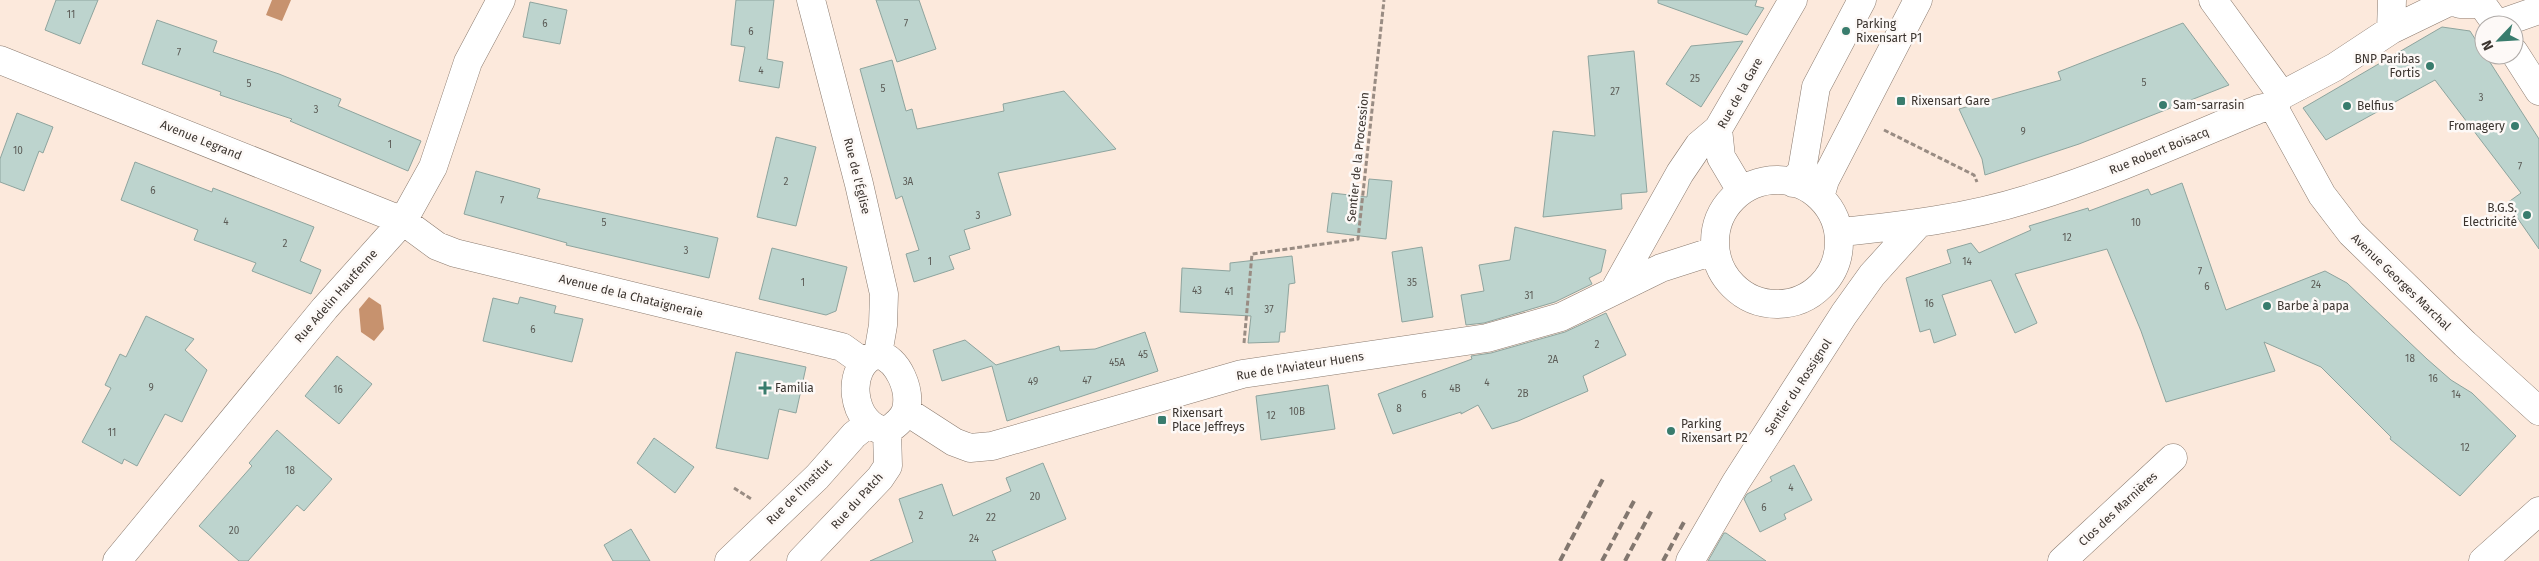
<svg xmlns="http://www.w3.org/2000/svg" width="2539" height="561" viewBox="0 0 2539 561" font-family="'Fira Sans',sans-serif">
<rect width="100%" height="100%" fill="#fce9dc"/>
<path fill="#c7926e" d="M 272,0 L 291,0 L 282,21 L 266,15 Z
M 369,297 L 381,305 L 384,329 L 374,341 L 361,332 L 359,309 Z"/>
<path fill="#bdd4ce" stroke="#8ea49e" d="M 56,0 L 98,0 L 80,44 L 45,30 Z
M 736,0 L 774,0 L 767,59 L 783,62 L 779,88 L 739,81 L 745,47 L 731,45 Z
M 876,0 L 919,0 L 936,49 L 897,62 Z
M 1658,0 L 1757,0 L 1755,6 L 1764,8 L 1747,35 L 1658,3 Z
M 530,2 L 567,10 L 560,44 L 523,37 Z
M 157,20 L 217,41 L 213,52 L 279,74 L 341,99 L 338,106 L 421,141 L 408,171 L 290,121 L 292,119 L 220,95 L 221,92 L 142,64 Z
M 2183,23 L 2229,85 L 2079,144 L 1985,175 L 1982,159 L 1959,109 L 2061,80 L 2058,72 Z
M 2442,27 L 2470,31 L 2539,139 L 2539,249 L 2507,203 L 2521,193 L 2435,80 L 2326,140 L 2303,108 Z
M 1743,41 L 1701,107 L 1666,84 L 1691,46 Z
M 1634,51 L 1647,192 L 1621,194 L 1622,209 L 1543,217 L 1553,131 L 1595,136 L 1588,56 Z
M 892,60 L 906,111 L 912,109 L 917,129 L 1004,111 L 1003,104 L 1064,91 L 1116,149 L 998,173 L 1011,215 L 964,230 L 970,249 L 949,256 L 954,269 L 914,282 L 906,254 L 919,250 L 902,196 L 896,199 L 860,69 Z
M 17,113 L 53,127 L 43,153 L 39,151 L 24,191 L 0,182 L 0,159 Z
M 776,137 L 816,147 L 796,226 L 757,217 Z
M 135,162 L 212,192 L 213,188 L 314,227 L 300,261 L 321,270 L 311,294 L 252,271 L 256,263 L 194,240 L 198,230 L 121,200 Z
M 476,171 L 540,189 L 537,198 L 718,238 L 709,278 L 566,245 L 567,243 L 464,214 Z
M 1369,179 L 1392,181 L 1386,239 L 1327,232 L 1332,193 L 1367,197 Z
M 2182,183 L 2226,310 L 2325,271 L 2347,283 L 2427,359 L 2451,380 L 2472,393 L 2516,436 L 2460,496 L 2390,439 L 2391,437 L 2321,367 L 2264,342 L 2275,371 L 2166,402 L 2141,331 L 2107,249 L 2015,274 L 2037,323 L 2015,333 L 1991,280 L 1942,295 L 1956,335 L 1934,343 L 1930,329 L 1920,332 L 1906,278 L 1951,263 L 1947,250 L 1971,243 L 1979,253 L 2031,230 L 2029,226 L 2088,208 L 2089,211 L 2148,189 L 2151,195 Z
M 1515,227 L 1606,250 L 1601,272 L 1589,278 L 1592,284 L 1555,302 L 1484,323 L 1466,325 L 1461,295 L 1484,291 L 1479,265 L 1510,260 Z
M 1422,247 L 1433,317 L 1402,322 L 1392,252 Z
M 772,248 L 847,267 L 836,311 L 826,315 L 759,299 Z
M 1292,256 L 1295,283 L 1289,284 L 1285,332 L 1280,332 L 1279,342 L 1248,343 L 1251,316 L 1180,312 L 1182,268 L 1230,271 L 1230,263 Z
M 520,297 L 556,306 L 554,313 L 583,319 L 572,362 L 483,341 L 493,298 L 518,304 Z
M 1606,313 L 1626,355 L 1583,376 L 1588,391 L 1518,421 L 1492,429 L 1478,405 L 1461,414 L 1461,412 L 1393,434 L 1378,394 L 1472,359 L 1471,356 L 1491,353 L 1565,332 Z
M 146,316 L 194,339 L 185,350 L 207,370 L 182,422 L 165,414 L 137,466 L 124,459 L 122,464 L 82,442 L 111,388 L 105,385 L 120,354 L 126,357 Z
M 1145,332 L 1158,371 L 1007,421 L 992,366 L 942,381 L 933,350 L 965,340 L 996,365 L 1059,346 L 1060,351 L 1095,349 Z
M 736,352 L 806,367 L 796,413 L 779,409 L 768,459 L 716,448 Z
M 337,356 L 372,384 L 339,424 L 305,396 Z
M 1328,385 L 1335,429 L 1261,440 L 1256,396 Z
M 277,430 L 332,479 L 304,511 L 297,505 L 248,561 L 239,561 L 199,526 L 252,466 L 249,463 Z
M 654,438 L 694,467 L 675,493 L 637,463 Z
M 1043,463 L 1066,519 L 992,551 L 996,561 L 870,561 L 913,542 L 899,499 L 942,484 L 953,516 L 1011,491 L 1006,478 Z
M 1794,465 L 1812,500 L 1784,514 L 1786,519 L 1760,532 L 1744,499 L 1747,494 L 1772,481 L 1770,477 Z
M 631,529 L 650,561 L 613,561 L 604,545 Z
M 1724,533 L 1726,533 L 1766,561 L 1708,561 Z"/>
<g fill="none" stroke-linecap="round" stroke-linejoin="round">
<defs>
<path id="minor" d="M 811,0 L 859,184 L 884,294 L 883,325 L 878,354
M 2213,0 L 2282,95
M 2451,1 L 2460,4 L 2482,4 L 2497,25
M 2496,25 L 2539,10
M 2391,30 L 2392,0
M 2514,52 L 2539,91
M 0,60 L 403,221 L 437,246 L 455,253 L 842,347 L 863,362
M 2273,106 L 2322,195 L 2351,233 L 2465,344 L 2539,411
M1715 242a62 62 0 1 1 124 0a62 62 0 1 1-124 0Z
M 1793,183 L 1802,170 L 1816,87 L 1862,0
M 1740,189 L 1721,157 L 1718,129 L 1793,0
M 1820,197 L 1825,180 L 1918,0
M 1840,232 C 1903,226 1967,218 2028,199 C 2107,175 2182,141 2259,109 L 2273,106 L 2282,95 L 2335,67 L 2391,30 L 2451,1
M 1615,289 L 1680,173 L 1699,145 L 1718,129
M 878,354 C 899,360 911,390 906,410 C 903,420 894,426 887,431 C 851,428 843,364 878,354 Z
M 906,411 L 954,442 L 970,448 L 992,446 L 1242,374 L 1487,338 L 1561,317 L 1661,268 L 1714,251
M 117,561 L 325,308 L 403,221 L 433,167 L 468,62 L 501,0
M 729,561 L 817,477 L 854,435 L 869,423
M 801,561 L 880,478 L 888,466 L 887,431
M 1690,561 L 1736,482 L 1844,314 L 1872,275 L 1919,223
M 2062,561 L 2173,458
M 2483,561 L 2539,511"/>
</defs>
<use href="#minor" stroke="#8b7b6f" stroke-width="29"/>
<path stroke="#998c83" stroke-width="3" stroke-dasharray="5 2.5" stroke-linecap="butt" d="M 1884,130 L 1974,175 L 1977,182
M 1244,343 L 1252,254 L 1358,239 L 1384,0
M 734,488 L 753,500"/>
<use href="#minor" stroke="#fff" stroke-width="28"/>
<path stroke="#82776f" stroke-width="4" stroke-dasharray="8 4" stroke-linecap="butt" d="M 1560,561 L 1604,477
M 1602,561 L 1634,501
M 1625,561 L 1653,508
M 1663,561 L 1684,522"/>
</g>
<g fill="#397c6d" stroke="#fdf9f7" stroke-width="2">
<circle cx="1846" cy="31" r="5"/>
<circle cx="2430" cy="66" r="5"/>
<rect x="1896" y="96" width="10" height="10" rx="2.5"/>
<circle cx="2163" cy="105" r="5"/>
<circle cx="2347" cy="106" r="5"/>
<circle cx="2515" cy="126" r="5"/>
<circle cx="2527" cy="215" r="5"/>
<circle cx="2267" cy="306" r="5"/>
<path d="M762.5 380.5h5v5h5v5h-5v5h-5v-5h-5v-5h5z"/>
<rect x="1157" y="415" width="10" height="10" rx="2.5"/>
<circle cx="1671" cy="431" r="5"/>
</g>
<g text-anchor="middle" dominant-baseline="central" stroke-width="5" stroke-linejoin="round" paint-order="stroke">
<g font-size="10" fill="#5c5c57">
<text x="71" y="15">11</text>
<text x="545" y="24">6</text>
<text x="906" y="24">7</text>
<text x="751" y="32">6</text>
<text x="179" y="53">7</text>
<text x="761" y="71">4</text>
<text x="1695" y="79">25</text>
<text x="2144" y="83">5</text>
<text x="249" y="84">5</text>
<text x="883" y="89">5</text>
<text x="1615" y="92">27</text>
<text x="2481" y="98">3</text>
<text x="316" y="110">3</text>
<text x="2023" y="132">9</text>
<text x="390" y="145">1</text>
<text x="18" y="151">10</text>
<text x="2520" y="167">7</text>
<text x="786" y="182">2</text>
<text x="908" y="182">3A</text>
<text x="153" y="191">6</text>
<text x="502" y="201">7</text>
<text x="978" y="216">3</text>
<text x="226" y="222">4</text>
<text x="604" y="223">5</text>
<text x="2136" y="223">10</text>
<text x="2067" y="238">12</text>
<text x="285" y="244">2</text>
<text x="686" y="251">3</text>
<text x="930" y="262">1</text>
<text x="1967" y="262">14</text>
<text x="2200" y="272">7</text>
<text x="803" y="283">1</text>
<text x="1412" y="283">35</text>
<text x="2316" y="285">24</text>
<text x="2207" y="287">6</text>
<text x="1197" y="291">43</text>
<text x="1229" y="292">41</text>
<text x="1529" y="296">31</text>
<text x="1929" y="304">16</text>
<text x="1269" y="310">37</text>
<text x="533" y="330">6</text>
<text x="1597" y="345">2</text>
<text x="1143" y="355">45</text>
<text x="2410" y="359">18</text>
<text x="1553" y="360">2A</text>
<text x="1117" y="363">45A</text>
<text x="2433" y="379">16</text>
<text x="1087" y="381">47</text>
<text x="1033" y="382">49</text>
<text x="1487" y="383">4</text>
<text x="151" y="388">9</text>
<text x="1455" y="389">4B</text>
<text x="338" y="390">16</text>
<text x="1523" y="394">2B</text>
<text x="1424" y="395">6</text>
<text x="2456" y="395">14</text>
<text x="1399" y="409">8</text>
<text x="1297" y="412">10B</text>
<text x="1271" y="416">12</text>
<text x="112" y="433">11</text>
<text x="2465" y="448">12</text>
<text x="290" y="471">18</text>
<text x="1791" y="488">4</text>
<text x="1035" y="497">20</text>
<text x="1764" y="508">6</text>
<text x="921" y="516">2</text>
<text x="991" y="518">22</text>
<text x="234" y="531">20</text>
<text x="974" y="539">24</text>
</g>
<g font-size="12" fill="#3b342f" stroke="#fdf9f7" text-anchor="start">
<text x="1856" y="24">Parking<tspan x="1856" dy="14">Rixensart P1</tspan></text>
<text x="2420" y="59" text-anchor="end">BNP Paribas<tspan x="2420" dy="14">Fortis</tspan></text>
<text x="1911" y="101">Rixensart Gare</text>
<text x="2173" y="105">Sam-sarrasin</text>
<text x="2357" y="106">Belfius</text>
<text x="2505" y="126" text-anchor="end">Fromagery</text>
<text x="2517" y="208" text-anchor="end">B.G.S.<tspan x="2517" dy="14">Electricité</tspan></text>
<text x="2277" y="306">Barbe à papa</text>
<text x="775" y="388">Familia</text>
<text x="1172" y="413">Rixensart<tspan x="1172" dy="14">Place Jeffreys</tspan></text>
<text x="1681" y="424">Parking<tspan x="1681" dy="14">Rixensart P2</tspan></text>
</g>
<g font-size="12" fill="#3b342f" stroke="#fdf9f7">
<text transform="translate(1740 93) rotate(-61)">Rue de la Gare</text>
<text transform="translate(201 140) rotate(22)">Avenue Legrand</text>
<text transform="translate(2159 151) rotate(-22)">Rue Robert Boisacq</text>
<text transform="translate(1358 157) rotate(-84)">Sentier de la Procession</text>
<text transform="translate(857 176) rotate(76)">Rue de l'Église</text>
<text transform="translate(2401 282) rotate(44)">Avenue Georges Marchal</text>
<text transform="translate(336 296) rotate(-49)">Rue Adelin Hautfenne</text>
<text transform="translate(631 296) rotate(14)">Avenue de la Chataigneraie</text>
<text transform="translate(1300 366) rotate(-9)">Rue de l'Aviateur Huens</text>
<text transform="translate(1798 387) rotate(-57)">Sentier du Rossignol</text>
<text transform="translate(799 492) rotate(-45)">Rue de l'Institut</text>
<text transform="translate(857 501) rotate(-48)">Rue du Patch</text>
<text transform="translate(2118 509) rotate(-43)">Clos des Marnières</text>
</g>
</g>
<g transform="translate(2499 40) rotate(245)"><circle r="24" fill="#fdf9f7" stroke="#afaaa7"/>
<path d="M0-4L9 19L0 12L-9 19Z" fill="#397c6d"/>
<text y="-8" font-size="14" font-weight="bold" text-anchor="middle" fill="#3b342f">N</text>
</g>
</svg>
